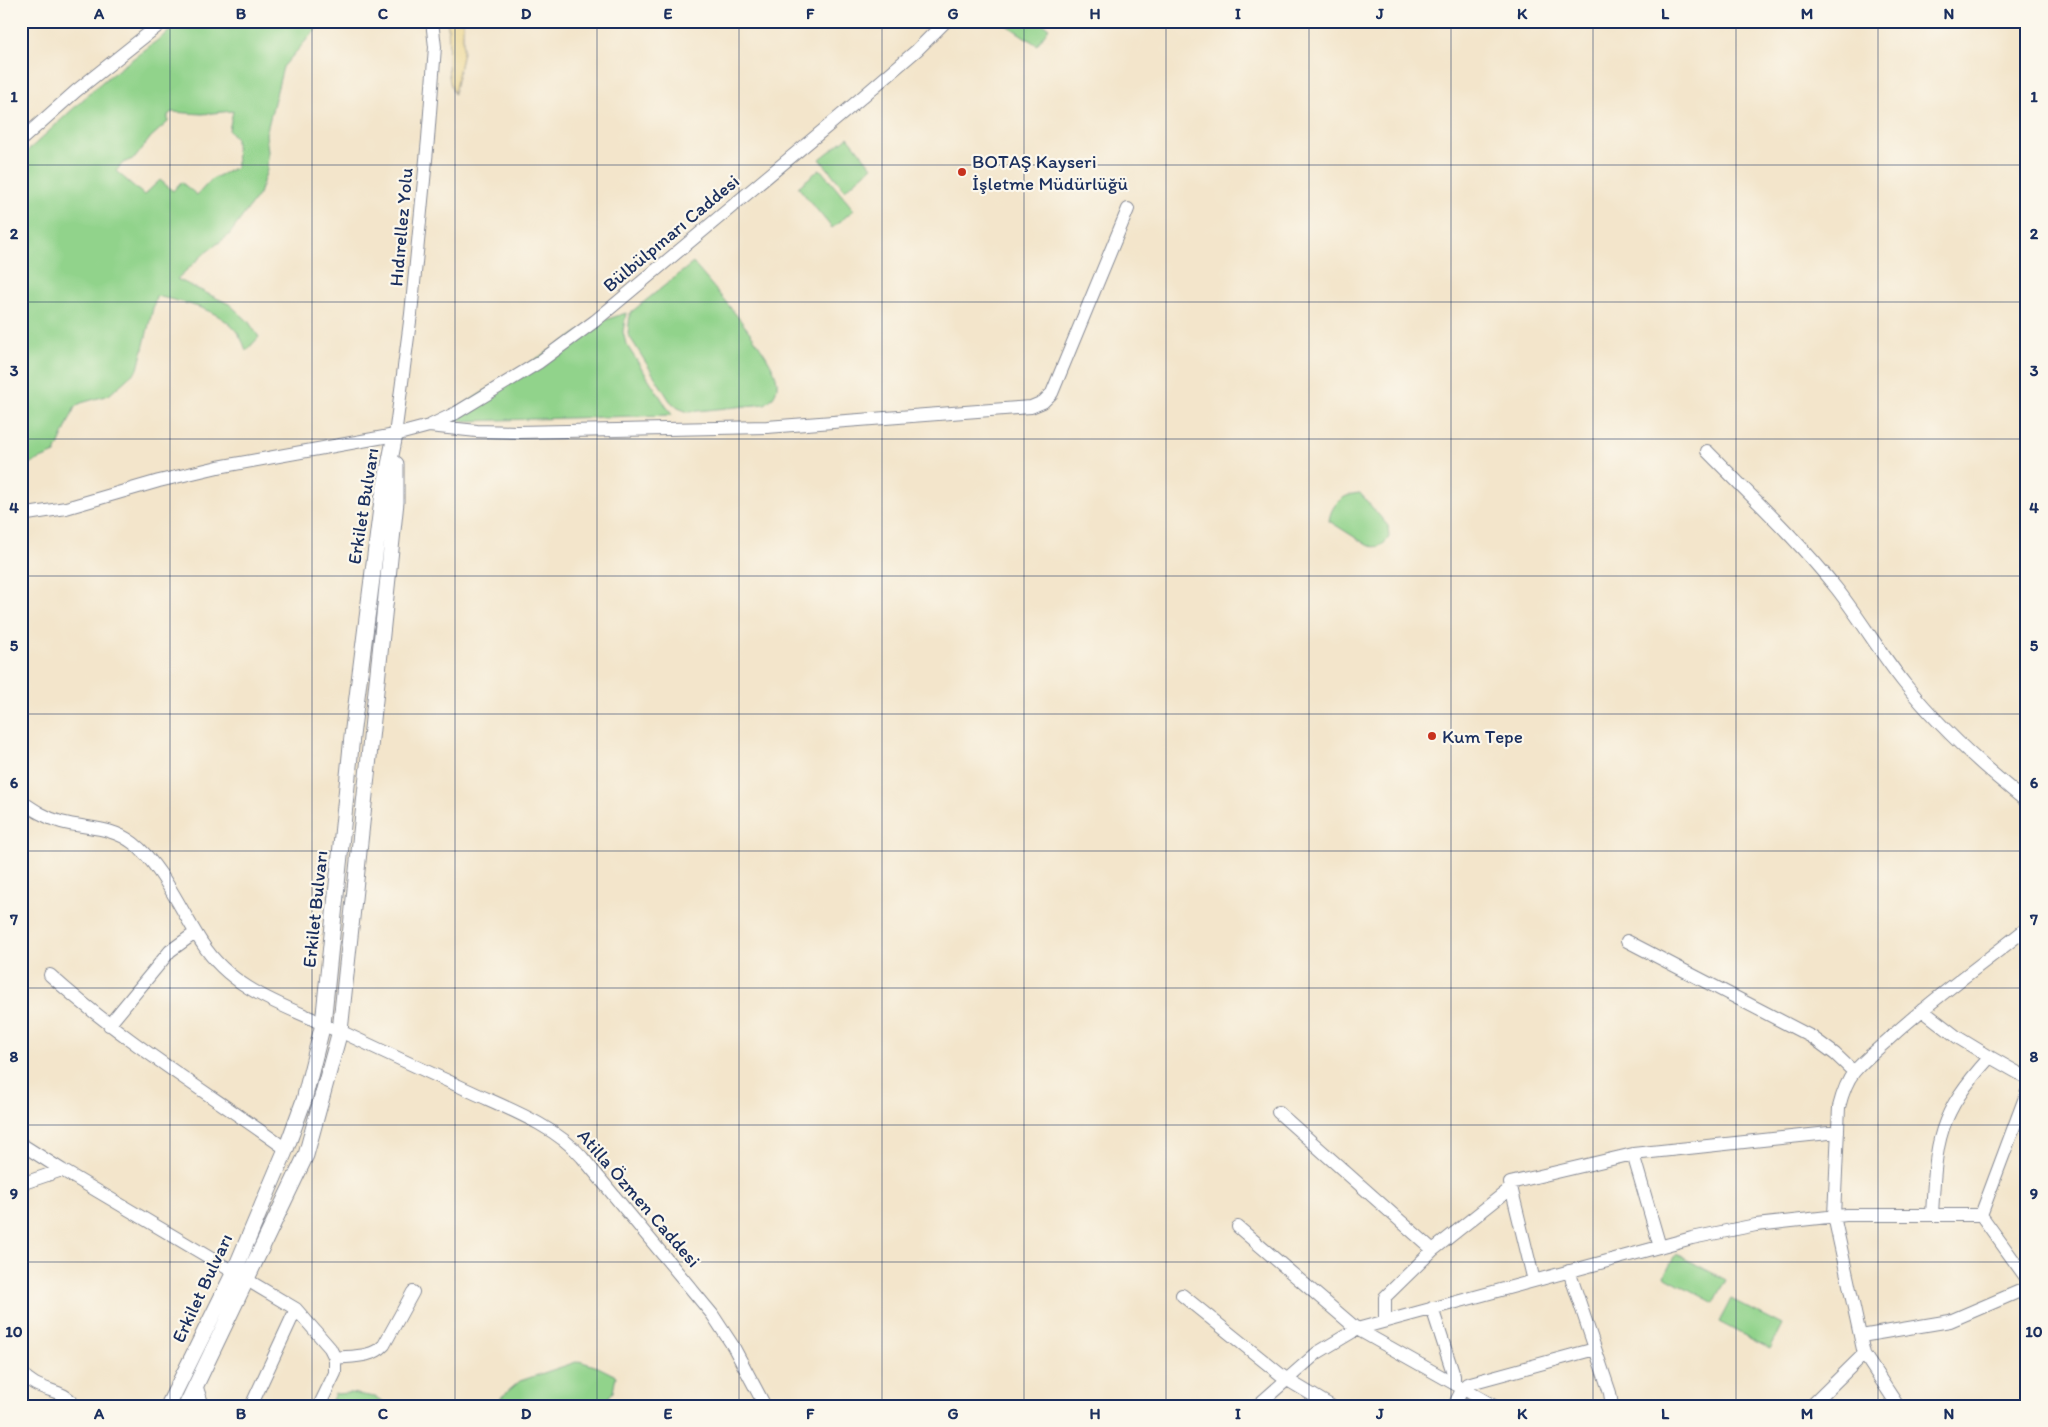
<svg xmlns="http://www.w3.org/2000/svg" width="2048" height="1427" viewBox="0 0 2048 1427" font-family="Itim,sans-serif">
<rect width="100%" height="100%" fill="#fbf7ec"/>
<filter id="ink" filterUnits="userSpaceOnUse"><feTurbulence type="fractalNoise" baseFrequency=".02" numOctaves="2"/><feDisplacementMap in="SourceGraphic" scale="10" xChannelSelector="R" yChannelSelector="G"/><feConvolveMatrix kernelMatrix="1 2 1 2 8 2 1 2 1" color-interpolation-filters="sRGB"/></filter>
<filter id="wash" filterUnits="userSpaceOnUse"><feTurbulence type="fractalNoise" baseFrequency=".0096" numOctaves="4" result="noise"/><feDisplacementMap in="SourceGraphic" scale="20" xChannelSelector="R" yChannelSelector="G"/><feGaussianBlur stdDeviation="1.12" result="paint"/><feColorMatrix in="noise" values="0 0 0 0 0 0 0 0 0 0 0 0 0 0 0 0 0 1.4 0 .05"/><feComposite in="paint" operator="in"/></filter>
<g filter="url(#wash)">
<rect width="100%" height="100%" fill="#f3e5cb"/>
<path fill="#91d38b" stroke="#568174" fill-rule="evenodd" d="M 183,21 L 323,21 L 283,67 L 266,134 L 268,152 L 267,170 L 259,194 L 229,235 L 205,253 L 177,279 L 229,304 L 248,321 L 259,337 L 246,351 C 236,312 191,304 156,296 L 138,369 L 109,395 L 81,403 L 75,407 L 55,453 L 21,467 L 21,157 L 102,82 ZM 233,111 L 229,130 L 236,139 L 237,167 L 212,179 L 197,195 L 181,182 L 173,191 L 160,180 L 144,195 L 116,171 L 123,163 L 135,158 L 151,137 L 168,122 L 168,115 L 172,112 L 202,114 Z
M 1007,21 L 1039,21 L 1049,28 L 1037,45 L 1005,24 Z
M 848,137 L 872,167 L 845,190 L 820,159 Z
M 820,169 L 854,210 L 832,228 L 798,187 Z
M 693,263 C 712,286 775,356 777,382 C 778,392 773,399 765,404 L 688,412 L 678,408 L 670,401 L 628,334 L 630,313 Z
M 626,313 L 623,332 L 626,344 L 672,415 L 466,421 L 444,417 L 590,325 Z
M 1360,493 L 1388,526 L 1389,537 C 1384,546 1376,549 1367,545 L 1329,521 C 1331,504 1343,494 1360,493 Z
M 1676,1254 L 1726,1280 L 1714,1303 L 1664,1276 Z
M 1731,1299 L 1782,1325 L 1770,1349 L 1719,1322 Z
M 579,1361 L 598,1367 L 616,1376 L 613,1392 L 601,1406 L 491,1406 L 520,1381 Z
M 351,1393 L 375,1397 L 391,1406 L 329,1406 L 335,1394 Z"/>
<path fill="#eeda9e" stroke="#84847e" d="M 447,21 L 463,21 L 463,52 L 454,94 C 443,70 452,46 447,21 Z"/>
</g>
<g filter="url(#ink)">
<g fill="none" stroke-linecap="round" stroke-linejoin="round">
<defs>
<path id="minor" d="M 21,140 L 76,91 L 164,21
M 429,426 L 477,431 L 517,432 L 767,427 L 1031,407 L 1043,402 L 1052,393 L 1128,209
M 395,435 L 411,314 L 428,139 L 435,47 L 432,21
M 1707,451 C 1751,496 1798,540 1837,589 C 1861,620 1881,654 1905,684 C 1941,729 1982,766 2027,802
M 21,515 L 66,508 L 159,481 L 218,467 L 395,435 L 429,426 L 456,413 L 538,363 L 595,321 L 846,111 L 917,50 L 946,21
M 21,801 C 34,810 46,818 61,822 C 87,829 111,826 133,843 C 162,865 182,913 202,943 C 226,981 266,999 306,1016 C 318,1021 328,1029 340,1031 C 384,1052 428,1072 472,1092 C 509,1109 555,1126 582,1157 L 712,1314 L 733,1346 L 765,1406
M 1627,941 L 1812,1037 L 1835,1054 L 1854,1072
M 50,975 C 123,1041 207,1092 286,1149
M 1922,1010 L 1957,1037 L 1990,1057
M 109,1025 L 170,951 L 195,933
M 1278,1112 L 1433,1250
M 21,1144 L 62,1170 L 296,1309 L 330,1348 L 335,1358 L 335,1373 L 319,1406
M 1633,1154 L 1838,1132
M 21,1184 L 62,1170
M 1932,1215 C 1936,1140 1937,1115 1990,1057 L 2027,1078
M 1981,1215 L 2027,1092
M 1981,1215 L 2027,1279
M 1238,1227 L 1357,1329 L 1494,1406
M 1569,1271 L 1610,1393 L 1612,1406
M 1534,1281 L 1510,1183 L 1633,1154 L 1660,1247
M 1182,1295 L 1286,1379 L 1331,1406
M 1432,1308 L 1454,1376 L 1454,1383
M 1385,1321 L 1385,1297 L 1433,1250 L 1511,1188
M 1861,1336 L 1950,1321 L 2027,1288
M 335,1358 C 351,1356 372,1358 384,1345 L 413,1292
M 21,1372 C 38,1394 62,1386 75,1406
M 196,1385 L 203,1406
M 251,1406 L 296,1309
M 1257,1406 L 1317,1353 L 1357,1329 L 1692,1238 L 1756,1225 L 1846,1215 L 1981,1215
M 1454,1406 L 1463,1388 L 1467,1384 L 1595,1349
M 1811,1406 L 1864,1354
M 1898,1406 L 1864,1354 L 1834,1216 L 1839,1107 C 1842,1095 1846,1082 1854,1072 C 1864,1060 1878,1049 1890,1038 C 1933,998 1982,965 2027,928"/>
<path id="major" d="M 168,1406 L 234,1272 L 286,1149 L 304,1100 L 323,1024 L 352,736 L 382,500 L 395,435
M 186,1406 L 306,1155 L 340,1031 L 396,502 L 396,464"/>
</defs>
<use href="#minor" stroke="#878a94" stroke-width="14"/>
<use href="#major" stroke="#878a94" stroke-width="17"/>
<use href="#minor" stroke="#fff" stroke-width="12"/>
<use href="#major" stroke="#fff" stroke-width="15"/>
</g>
</g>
<path fill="none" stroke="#1b2f5e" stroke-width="1" stroke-opacity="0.55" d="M 170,21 L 170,1406M 312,21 L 312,1406M 455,21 L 455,1406M 597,21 L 597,1406M 739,21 L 739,1406M 882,21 L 882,1406M 1024,21 L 1024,1406M 1166,21 L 1166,1406M 1309,21 L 1309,1406M 1451,21 L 1451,1406M 1593,21 L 1593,1406M 1736,21 L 1736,1406M 1878,21 L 1878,1406M 21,165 L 2027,165M 21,302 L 2027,302M 21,439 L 2027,439M 21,576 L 2027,576M 21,714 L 2027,714M 21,851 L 2027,851M 21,988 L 2027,988M 21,1125 L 2027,1125M 21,1262 L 2027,1262"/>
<g fill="#c8321e" stroke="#fbf7ec" stroke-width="2">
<circle cx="962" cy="172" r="5"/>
<circle cx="1432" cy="736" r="5"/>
</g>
<g text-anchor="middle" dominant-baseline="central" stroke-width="4.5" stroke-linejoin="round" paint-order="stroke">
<g font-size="19" fill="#1b2f5e" stroke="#fbf7ec" text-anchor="start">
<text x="972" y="161">BOTAŞ Kayseri<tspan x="972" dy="22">İşletme Müdürlüğü</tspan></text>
<text x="1442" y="736">Kum Tepe</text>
</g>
<g font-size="19" fill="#1b2f5e" stroke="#fbf7ec">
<text transform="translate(401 227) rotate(-85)">Hıdırellez Yolu</text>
<text transform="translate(671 233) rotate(-40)">Bülbülpınarı Caddesi</text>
<text transform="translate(363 506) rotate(-81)">Erkilet Bulvarı</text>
<text transform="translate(315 909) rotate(-84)">Erkilet Bulvarı</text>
<text transform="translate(639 1198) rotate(49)">Atilla Özmen Caddesi</text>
<text transform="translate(202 1288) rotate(-65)">Erkilet Bulvarı</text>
</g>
</g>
<rect width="2048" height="1427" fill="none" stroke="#fbf7ec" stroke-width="55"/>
<rect x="28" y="28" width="1992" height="1372" fill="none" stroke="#1b2f5e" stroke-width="2"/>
<g font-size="16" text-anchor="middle" font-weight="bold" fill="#1b2f5e">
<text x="99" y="19">A</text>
<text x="241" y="19">B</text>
<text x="383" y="19">C</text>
<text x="526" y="19">D</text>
<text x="668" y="19">E</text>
<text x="810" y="19">F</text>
<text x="953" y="19">G</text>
<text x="1095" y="19">H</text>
<text x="1238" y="19">I</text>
<text x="1380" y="19">J</text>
<text x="1522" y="19">K</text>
<text x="1665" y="19">L</text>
<text x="1807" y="19">M</text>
<text x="1949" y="19">N</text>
<text x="14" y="102">1</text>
<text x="2034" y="102">1</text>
<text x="14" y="239">2</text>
<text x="2034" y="239">2</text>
<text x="14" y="376">3</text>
<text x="2034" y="376">3</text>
<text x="14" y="513">4</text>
<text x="2034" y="513">4</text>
<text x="14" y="651">5</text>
<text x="2034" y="651">5</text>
<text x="14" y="788">6</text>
<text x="2034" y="788">6</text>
<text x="14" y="925">7</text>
<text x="2034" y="925">7</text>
<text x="14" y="1062">8</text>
<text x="2034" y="1062">8</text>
<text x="14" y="1199">9</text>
<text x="2034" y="1199">9</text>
<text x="14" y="1337">10</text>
<text x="2034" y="1337">10</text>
<text x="99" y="1419">A</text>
<text x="241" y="1419">B</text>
<text x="383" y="1419">C</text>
<text x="526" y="1419">D</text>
<text x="668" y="1419">E</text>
<text x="810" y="1419">F</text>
<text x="953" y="1419">G</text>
<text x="1095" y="1419">H</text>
<text x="1238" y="1419">I</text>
<text x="1380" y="1419">J</text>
<text x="1522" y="1419">K</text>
<text x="1665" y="1419">L</text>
<text x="1807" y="1419">M</text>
<text x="1949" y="1419">N</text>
</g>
</svg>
